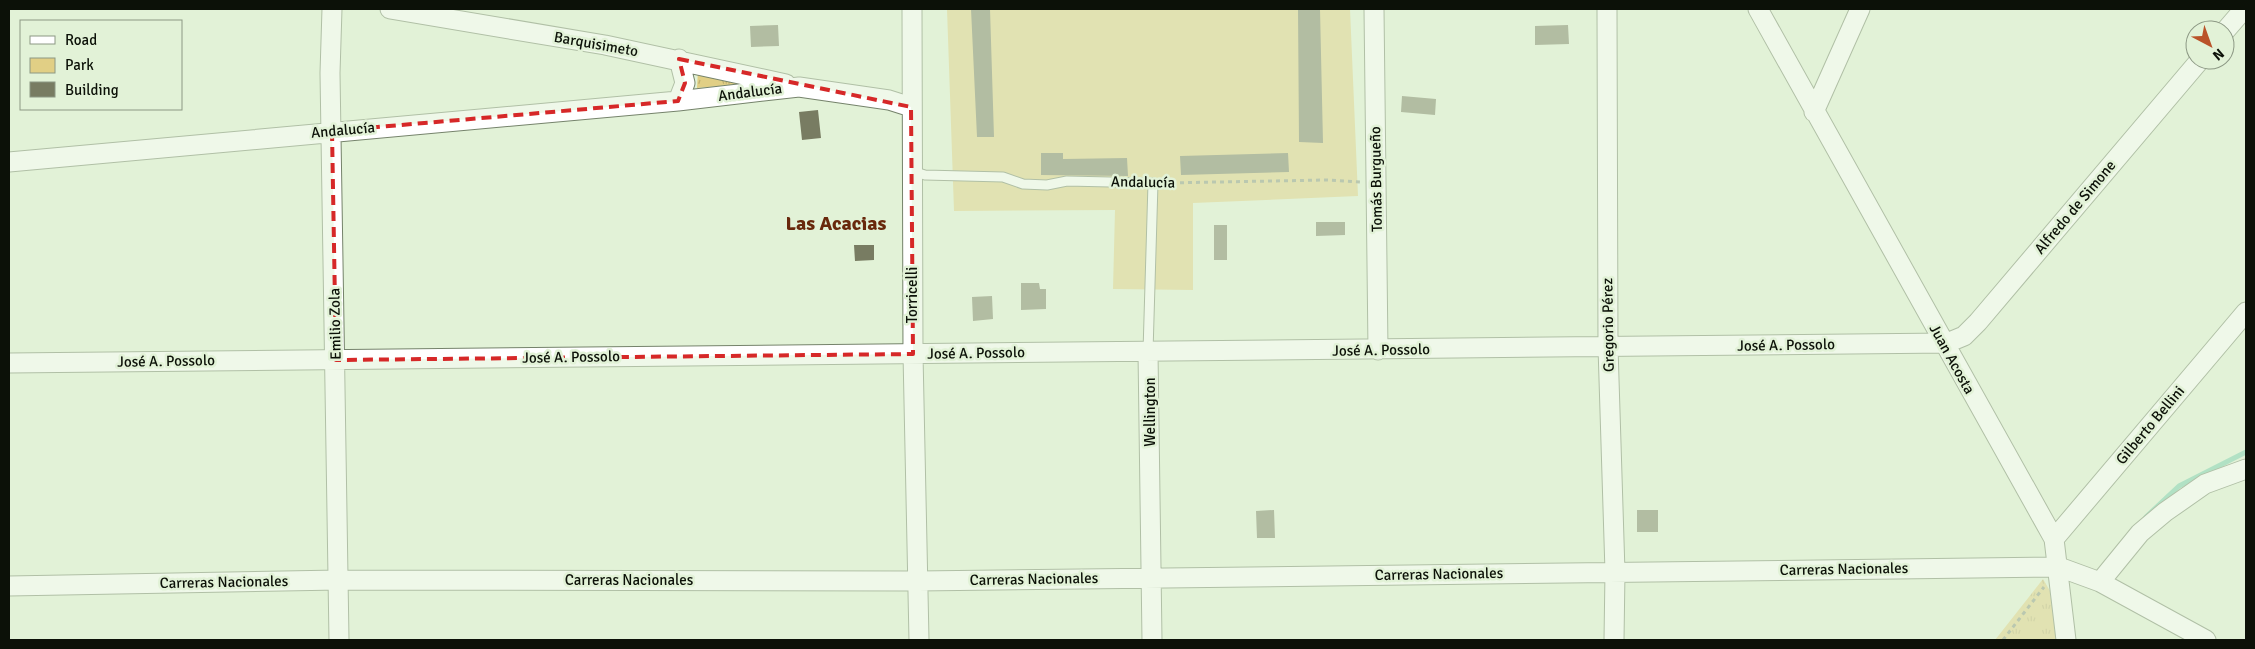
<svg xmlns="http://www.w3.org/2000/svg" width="2255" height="649" viewBox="0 0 2255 649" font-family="Signika,sans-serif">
<defs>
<pattern id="grass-tufts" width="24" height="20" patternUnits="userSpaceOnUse" patternTransform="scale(1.25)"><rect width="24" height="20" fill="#e1cf85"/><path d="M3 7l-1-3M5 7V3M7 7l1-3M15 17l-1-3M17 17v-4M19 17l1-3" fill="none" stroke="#c0b171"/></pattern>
</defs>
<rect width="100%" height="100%" fill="#e2f2d7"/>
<path fill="url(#grass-tufts)" d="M 698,70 L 741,84 L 697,88 Z
M 2043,579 L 2050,591 L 2056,640 L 1995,640 Z"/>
<path fill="#e1cf85" d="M 947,9 L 1350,9 L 1358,196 L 1193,203 L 1193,290 L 1113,289 L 1115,210 L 954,211 Z"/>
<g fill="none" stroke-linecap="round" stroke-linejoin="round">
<path stroke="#76cdae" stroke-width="5" d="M 2146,517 L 2179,486 L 2246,452"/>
</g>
<path fill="#787c62" d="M 971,9 L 990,9 L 994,137 L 977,137 Z
M 1298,9 L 1320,9 L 1323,143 L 1299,142 Z
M 778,25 L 779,46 L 751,47 L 750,26 Z
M 1568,25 L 1569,44 L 1535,45 L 1535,26 Z
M 1402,96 L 1436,99 L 1435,115 L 1401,112 Z
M 818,110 L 821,138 L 802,140 L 799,112 Z
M 1041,153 L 1063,153 L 1063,159 L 1127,158 L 1128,176 L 1041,175 Z
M 1288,153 L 1289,172 L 1181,175 L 1180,156 Z
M 1316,222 L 1345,222 L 1345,235 L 1316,236 Z
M 1214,225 L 1227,225 L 1227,260 L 1214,260 Z
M 854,245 L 874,245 L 874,260 L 855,261 Z
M 1021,283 L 1039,283 L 1040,289 L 1046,289 L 1046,309 L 1021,310 Z
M 992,296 L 993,319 L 973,321 L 972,297 Z
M 1274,510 L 1275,538 L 1257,538 L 1256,511 Z
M 1637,510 L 1658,510 L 1658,532 L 1637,532 Z"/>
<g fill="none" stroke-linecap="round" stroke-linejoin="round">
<defs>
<path id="service" d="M 912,171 L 925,175 L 1003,177 L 1023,184 L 1047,185 L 1067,181 L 1153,183 L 1148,352"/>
<path id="minor" d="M 332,9 L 330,73 L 339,640
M 390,9 L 605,45 L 786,84
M 912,9 L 913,354 L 919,640
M 1374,9 L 1378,350
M 1607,9 L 1608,347 L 1615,572 L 1614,640
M 1758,9 L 2054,539 L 2066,640
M 2225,31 L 2244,9
M 678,101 L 685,83 L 679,59
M 1814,112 L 1860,9
M 9,162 L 678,101 L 799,87 L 889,100 L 911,107
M 1148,352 L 1152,640
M 9,363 L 1947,343 L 1964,336 L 1978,322 L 2200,60
M 2054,539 L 2246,312
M 2100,582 L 2140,533 L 2165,512 L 2205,484 L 2246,469
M 9,586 L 339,580 L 918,581 L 2059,567 L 2100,582 L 2206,640"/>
</defs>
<use href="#service" stroke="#75836b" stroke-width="11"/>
<use href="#minor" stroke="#75836b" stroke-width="21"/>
<path stroke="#899481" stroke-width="3" stroke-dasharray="4 4" stroke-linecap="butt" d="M 1164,183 L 1326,180 L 1360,182
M 2003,640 L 2044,587"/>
<use href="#service" stroke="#fff" stroke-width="9"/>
<use href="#minor" stroke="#fff" stroke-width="19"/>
</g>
<path d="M0 0H2255V649H0ZM 679,59 L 911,107 L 913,354 L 336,360 L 332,131 L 678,101 L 685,83 Z" fill="#e2f2d7" fill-opacity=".55" fill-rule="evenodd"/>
<path fill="none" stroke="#d62828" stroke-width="4" stroke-dasharray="10 6" stroke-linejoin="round" d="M 679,59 L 911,107 L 913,354 L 336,360 L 332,131 L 678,101 L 685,83 Z"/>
<g text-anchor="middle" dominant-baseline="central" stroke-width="5" stroke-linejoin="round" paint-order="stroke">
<g font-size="15" fill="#0c1108" stroke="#e2f2d7">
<text transform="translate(596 44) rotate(10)">Barquisimeto</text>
<text transform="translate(750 92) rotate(-7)">Andalucía</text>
<text transform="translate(343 130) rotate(-5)">Andalucía</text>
<text transform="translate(1376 179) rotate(-91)">Tomás Burgueño</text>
<text transform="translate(1143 182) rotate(1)">Andalucía</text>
<text transform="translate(2075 207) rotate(-50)">Alfredo de Simone</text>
<text transform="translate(912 295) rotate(-90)">Torricelli</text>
<text transform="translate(335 324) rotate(-91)">Emilio Zola</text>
<text transform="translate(1608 325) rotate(-91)">Gregorio Pérez</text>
<text transform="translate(1786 345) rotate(-1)">José A. Possolo</text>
<text transform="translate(1381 350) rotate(-1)">José A. Possolo</text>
<text transform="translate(976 353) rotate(-1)">José A. Possolo</text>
<text transform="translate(571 357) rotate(-1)">José A. Possolo</text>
<text transform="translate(1952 359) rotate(61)">Juan Acosta</text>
<text transform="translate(166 361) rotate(-1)">José A. Possolo</text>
<text transform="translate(1150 412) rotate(-90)">Wellington</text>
<text transform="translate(2150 425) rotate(-50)">Gilberto Bellini</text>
<text transform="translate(1844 569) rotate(-1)">Carreras Nacionales</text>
<text transform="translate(1439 574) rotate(-1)">Carreras Nacionales</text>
<text transform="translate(1034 579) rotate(-1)">Carreras Nacionales</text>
<text x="629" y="580">Carreras Nacionales</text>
<text transform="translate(224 582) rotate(-1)">Carreras Nacionales</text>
</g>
<g font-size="20" font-weight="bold" fill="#68280c" stroke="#e2f2d7">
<text x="836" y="223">Las Acacias</text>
</g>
</g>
<rect width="2255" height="649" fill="none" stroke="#0c1108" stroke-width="20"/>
<rect x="20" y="20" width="162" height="90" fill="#e2f2d7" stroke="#8c9884"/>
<rect x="30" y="36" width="25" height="8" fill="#ffffff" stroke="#8c9884"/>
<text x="65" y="45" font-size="15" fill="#0c1108">Road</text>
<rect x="30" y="58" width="25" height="15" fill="#e1cf85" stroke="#8c9884"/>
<text x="65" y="70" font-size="15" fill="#0c1108">Park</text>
<rect x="30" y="82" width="25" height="15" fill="#787c62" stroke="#8c9884"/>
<text x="65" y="95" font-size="15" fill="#0c1108">Building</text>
<g transform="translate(2210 45) rotate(139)"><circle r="24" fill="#e2f2d7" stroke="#8c9884"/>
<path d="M0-4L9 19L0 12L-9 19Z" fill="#ba5329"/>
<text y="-8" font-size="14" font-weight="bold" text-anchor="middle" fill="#0c1108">N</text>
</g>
</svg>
